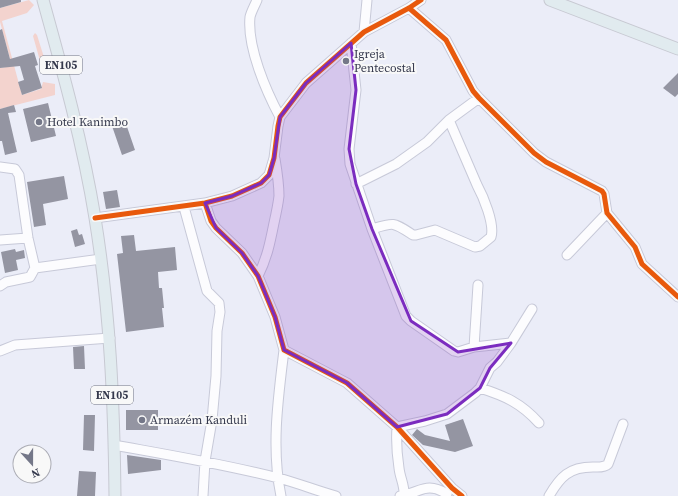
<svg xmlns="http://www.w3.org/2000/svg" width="678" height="496" viewBox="0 0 678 496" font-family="'Source Serif 4',serif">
<rect width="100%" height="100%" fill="#ebedf8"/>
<path fill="#f3d3ce" d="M 29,0 L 34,5 L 27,13 L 2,21 L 22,95 L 41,89 L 43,82 L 55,84 L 55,95 L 0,109 L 0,68 L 12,66 L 0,22 L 0,8 Z
M 35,33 L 37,35 L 47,67 L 45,69 L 42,68 L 33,36 Z"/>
<path fill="#9495a2" d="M 0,0 L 21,0 L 21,2 L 0,8 Z
M 2,29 L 10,59 L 34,52 L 38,65 L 35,66 L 42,88 L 22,95 L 18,82 L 24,80 L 20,66 L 0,68 L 0,30 Z
M 678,73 L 678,94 L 675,97 L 663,88 Z
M 48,103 L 56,136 L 31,142 L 23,109 Z
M 14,105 L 16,112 L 8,113 L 17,152 L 5,155 L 2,141 L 0,141 L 0,109 Z
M 125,121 L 135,150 L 122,155 L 112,126 Z
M 64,176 L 68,199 L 43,204 L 46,225 L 34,227 L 27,182 Z
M 117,190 L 120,207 L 106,209 L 103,192 Z
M 77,229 L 79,235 L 82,234 L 85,244 L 75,247 L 71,231 Z
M 134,235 L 136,251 L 175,247 L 177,270 L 158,272 L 159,288 L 162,288 L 164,308 L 162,308 L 164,327 L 126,332 L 117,254 L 123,253 L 121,236 Z
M 15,249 L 16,252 L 24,250 L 25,258 L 16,260 L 18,270 L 5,273 L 1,252 Z
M 84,346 L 85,369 L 74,369 L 73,347 Z
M 126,410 L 158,410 L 158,430 L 126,430 Z
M 84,415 L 95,415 L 94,451 L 83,450 Z
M 463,419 L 473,446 L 455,452 L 423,445 L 412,435 L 417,429 L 425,435 L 450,441 L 445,425 Z
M 127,455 L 161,460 L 161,470 L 128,474 Z
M 79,471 L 96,472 L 95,496 L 77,496 Z"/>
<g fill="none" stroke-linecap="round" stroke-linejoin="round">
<defs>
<path id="minor" d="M 257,0 C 255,5 251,12 250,17 C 247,47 266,91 280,117
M 409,8 L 446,40 L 473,91 L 479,98 L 534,153 L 546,162 L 602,191 L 604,194 L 607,213 L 635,247 L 642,264 L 678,297
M 364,32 L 367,0
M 351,43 L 356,90 L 349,149 L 350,164 L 372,229 L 406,316 L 411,321 L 454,351 L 458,352 L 474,347 L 511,343
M 0,167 L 15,169 L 19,175 L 28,238 L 35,268
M 356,184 L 396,164 L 427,142 L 449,120 L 479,98
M 205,203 L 211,221 L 216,228 L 242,253 L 258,276 L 275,317 L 284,350 L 347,383 L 397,427 L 452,488 L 462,496
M 184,207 L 207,291 L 219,303 L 220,312 L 217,331 L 216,376 L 212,420 L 205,461 L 203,496
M 95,218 L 205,203 L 232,196 L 261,183 L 269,175 L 274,158 L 278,126 L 280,117 L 306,83 L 364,32 L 409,8 L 421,0
M 372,229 C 395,222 393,222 413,235 L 416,235 L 435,230 L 475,247 L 480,246 L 491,237 C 495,224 483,196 477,185 L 449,120
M 0,240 L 28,238
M 567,255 L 607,213
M 258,276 C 267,258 270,243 274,223 C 276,214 278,205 279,196 C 279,184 277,171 275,159
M 0,286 L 6,282 L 30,277 L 35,268 L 101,259
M 474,347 L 478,285
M 0,351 L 15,345 L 110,338
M 480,388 C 505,396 521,403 539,423
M 114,445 C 169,455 224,464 278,478 C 298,483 317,491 336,496
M 281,496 C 271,448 278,399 284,350
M 400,496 C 420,493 426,481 447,494
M 404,496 C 405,486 400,478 399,468 C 397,455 396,441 397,427 L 425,421 L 447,414 L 475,393 L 480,388 L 490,368 L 497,362 L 511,343 L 532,309
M 549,496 C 560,477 569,467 593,467 C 598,467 604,468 608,464 L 623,424"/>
<path id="major" d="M 43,0 C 63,72 83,144 95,218 C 110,310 114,403 115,496
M 550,0 L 678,49"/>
</defs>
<use href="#minor" stroke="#c7c9d8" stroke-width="11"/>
<use href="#major" stroke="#c7c9d2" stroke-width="13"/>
<use href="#minor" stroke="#fcfcfe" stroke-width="9"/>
<use href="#major" stroke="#e1ebef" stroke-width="11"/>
<defs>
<path id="cycleway" d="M 409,8 L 446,40 L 473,91 L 479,98 L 534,153 L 546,162 L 602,191 L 604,194 L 607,213 L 635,247 L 642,264 L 678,297
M 205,203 L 211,221 L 216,228 L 242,253 L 258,276 L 275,317 L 284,350 L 347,383 L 397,427 L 452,488 L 462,496
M 95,218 L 205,203 L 232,196 L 261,183 L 269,175 L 274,158 L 278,126 L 280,117 L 306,83 L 364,32 L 409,8 L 421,0"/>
</defs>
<use href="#cycleway" stroke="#f8f8f8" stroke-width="8"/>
<use href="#cycleway" stroke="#e8590c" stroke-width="5"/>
</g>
<path fill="#7b2cbf" fill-opacity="0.2" stroke="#7b2cbf" stroke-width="3" stroke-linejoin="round" d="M 351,43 L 356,90 L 349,149 L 356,184 L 372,229 L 411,321 L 458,352 L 511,343 L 490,368 L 480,388 L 447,414 L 397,427 L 347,383 L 284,350 L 275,317 L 258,276 L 242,253 L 216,228 L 205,203 L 232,196 L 261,183 L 269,175 L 274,158 L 280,117 L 306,83 Z"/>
<g fill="#747788" stroke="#f8f8f8" stroke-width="1.5">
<circle cx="346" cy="61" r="4"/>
<circle cx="39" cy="122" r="4"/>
<circle cx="142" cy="420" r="4"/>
</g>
<g text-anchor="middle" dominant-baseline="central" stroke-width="4" stroke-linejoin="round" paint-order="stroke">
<g fill="#f8f8f8" stroke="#6f7280" stroke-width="1">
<rect x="40" y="56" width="42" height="18" rx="3"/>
<rect x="91" y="386" width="42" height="18" rx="3"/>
</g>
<g font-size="11" font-weight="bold" fill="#34384c">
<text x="61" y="65">EN105</text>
<text x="112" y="395">EN105</text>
</g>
<g font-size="12" fill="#34384c" stroke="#f8f8f8" text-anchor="start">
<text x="354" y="54">Igreja<tspan x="354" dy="14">Pentecostal</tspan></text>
<text x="47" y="122">Hotel Kanimbo</text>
<text x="150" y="420">Armazém Kanduli</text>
</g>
</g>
<g transform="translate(32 464) rotate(159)"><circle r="19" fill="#f8f8f8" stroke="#aaabb3"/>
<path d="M0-3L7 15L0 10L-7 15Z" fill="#747788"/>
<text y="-6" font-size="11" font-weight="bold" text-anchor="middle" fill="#34384c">N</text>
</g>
</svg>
